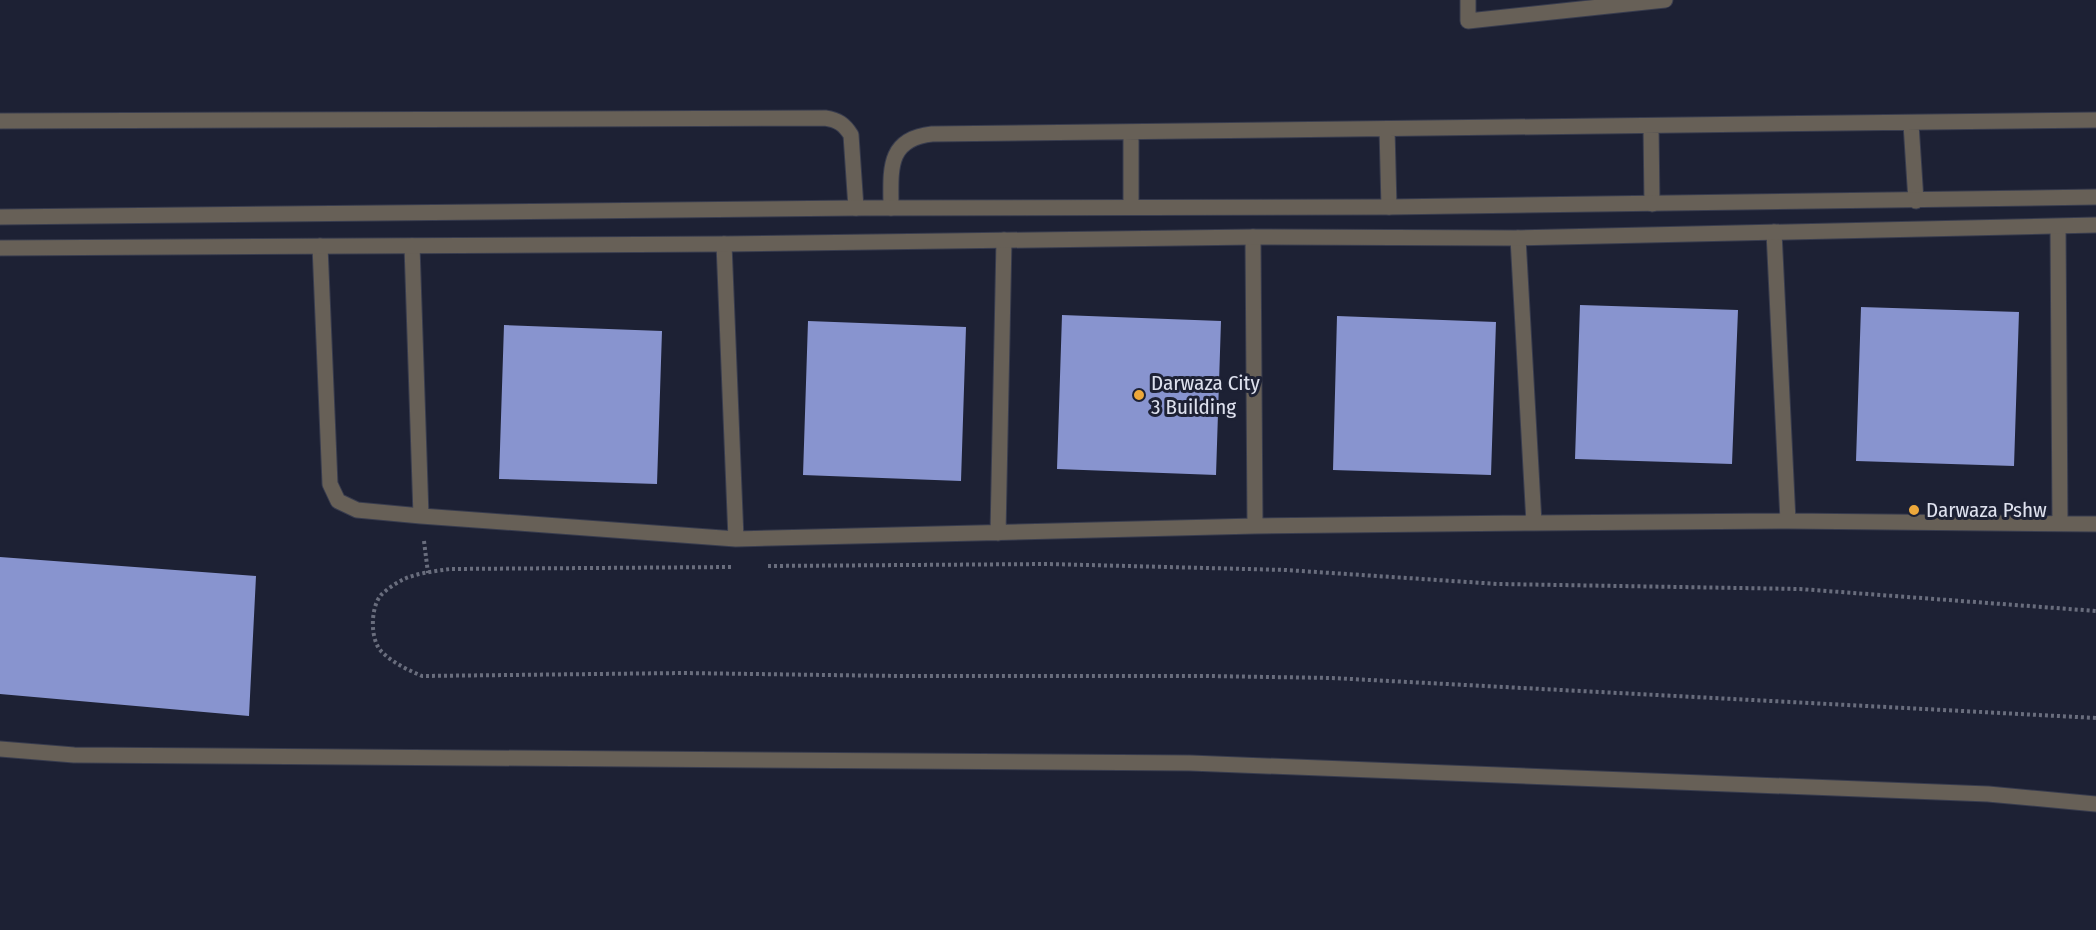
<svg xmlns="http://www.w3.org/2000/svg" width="2096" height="930" viewBox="0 0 2096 930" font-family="'Fira Sans Condensed',sans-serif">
<rect width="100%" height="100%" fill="#1d2134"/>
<path fill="#8894cf" d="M 1580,305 L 1738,310 L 1732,464 L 1575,459 Z
M 1861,307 L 2019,312 L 2014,466 L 1856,461 Z
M 1062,315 L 1221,321 L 1216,475 L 1057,469 Z
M 1337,316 L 1496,322 L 1491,475 L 1333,470 Z
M 808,321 L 966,327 L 961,481 L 803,475 Z
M 504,325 L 662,331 L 657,484 L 499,479 Z
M 0,557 L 256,576 L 249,716 L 0,694 Z"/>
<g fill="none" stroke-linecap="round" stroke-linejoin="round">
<defs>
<path id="service" d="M 0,121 L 825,118 C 838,120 844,124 851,135 L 856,208
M 1911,124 L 1916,201
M 1651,126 L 1652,204
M 1387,129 L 1389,207
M 1131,207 L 1131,132
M 891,208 C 891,171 886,139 932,134 L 2096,120
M 2058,227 L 2060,523
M 1774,232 L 1788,521
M 1253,237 L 1255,526
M 1518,238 L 1534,523
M 724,244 L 736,539
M 320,246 L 330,484 L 338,501 L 357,510 L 421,516 L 736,539 L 1255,526 L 1534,523 L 1788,521 L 2096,524
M 412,246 L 421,516
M 998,533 L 1004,240
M 0,749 L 74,755 L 1190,763 L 1988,794 L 2096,804"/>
<path id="minor" d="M 1468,0 L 1468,21 L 1665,0
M 0,217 L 856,208 L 1389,207 L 2096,197
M 0,248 L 724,244 L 1253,237 L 1518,238 L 2096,225"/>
</defs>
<use href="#service" stroke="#383c4e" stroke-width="17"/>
<use href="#minor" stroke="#383c4e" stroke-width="17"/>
<path stroke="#696d7d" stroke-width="4" stroke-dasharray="3 3" stroke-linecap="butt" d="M 424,541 L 428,573
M 768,566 L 1048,564 L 1286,570 L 1498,584 L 1800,589 L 2096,611
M 731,567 L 450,569 C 435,571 418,573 404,579 C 396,583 387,589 381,595 C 370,608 370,641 382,652 C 393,663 408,670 422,676 L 683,673 L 900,676 L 1208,676 L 1332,678 L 2096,718"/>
<use href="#service" stroke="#676057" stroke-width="15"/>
<use href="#minor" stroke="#676057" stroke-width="15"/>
</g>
<g fill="#eda83b" stroke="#1d2134" stroke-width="2">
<circle cx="1139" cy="395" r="6"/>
<circle cx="1914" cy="510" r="6"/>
</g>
<g text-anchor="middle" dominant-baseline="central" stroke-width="6" stroke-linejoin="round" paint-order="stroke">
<g font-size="21" fill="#dee1ee" stroke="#1d2134" text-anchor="start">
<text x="1151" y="383">Darwaza City<tspan x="1151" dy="24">3 Building</tspan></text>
<text x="1926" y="510">Darwaza Pshw</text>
</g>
</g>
</svg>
